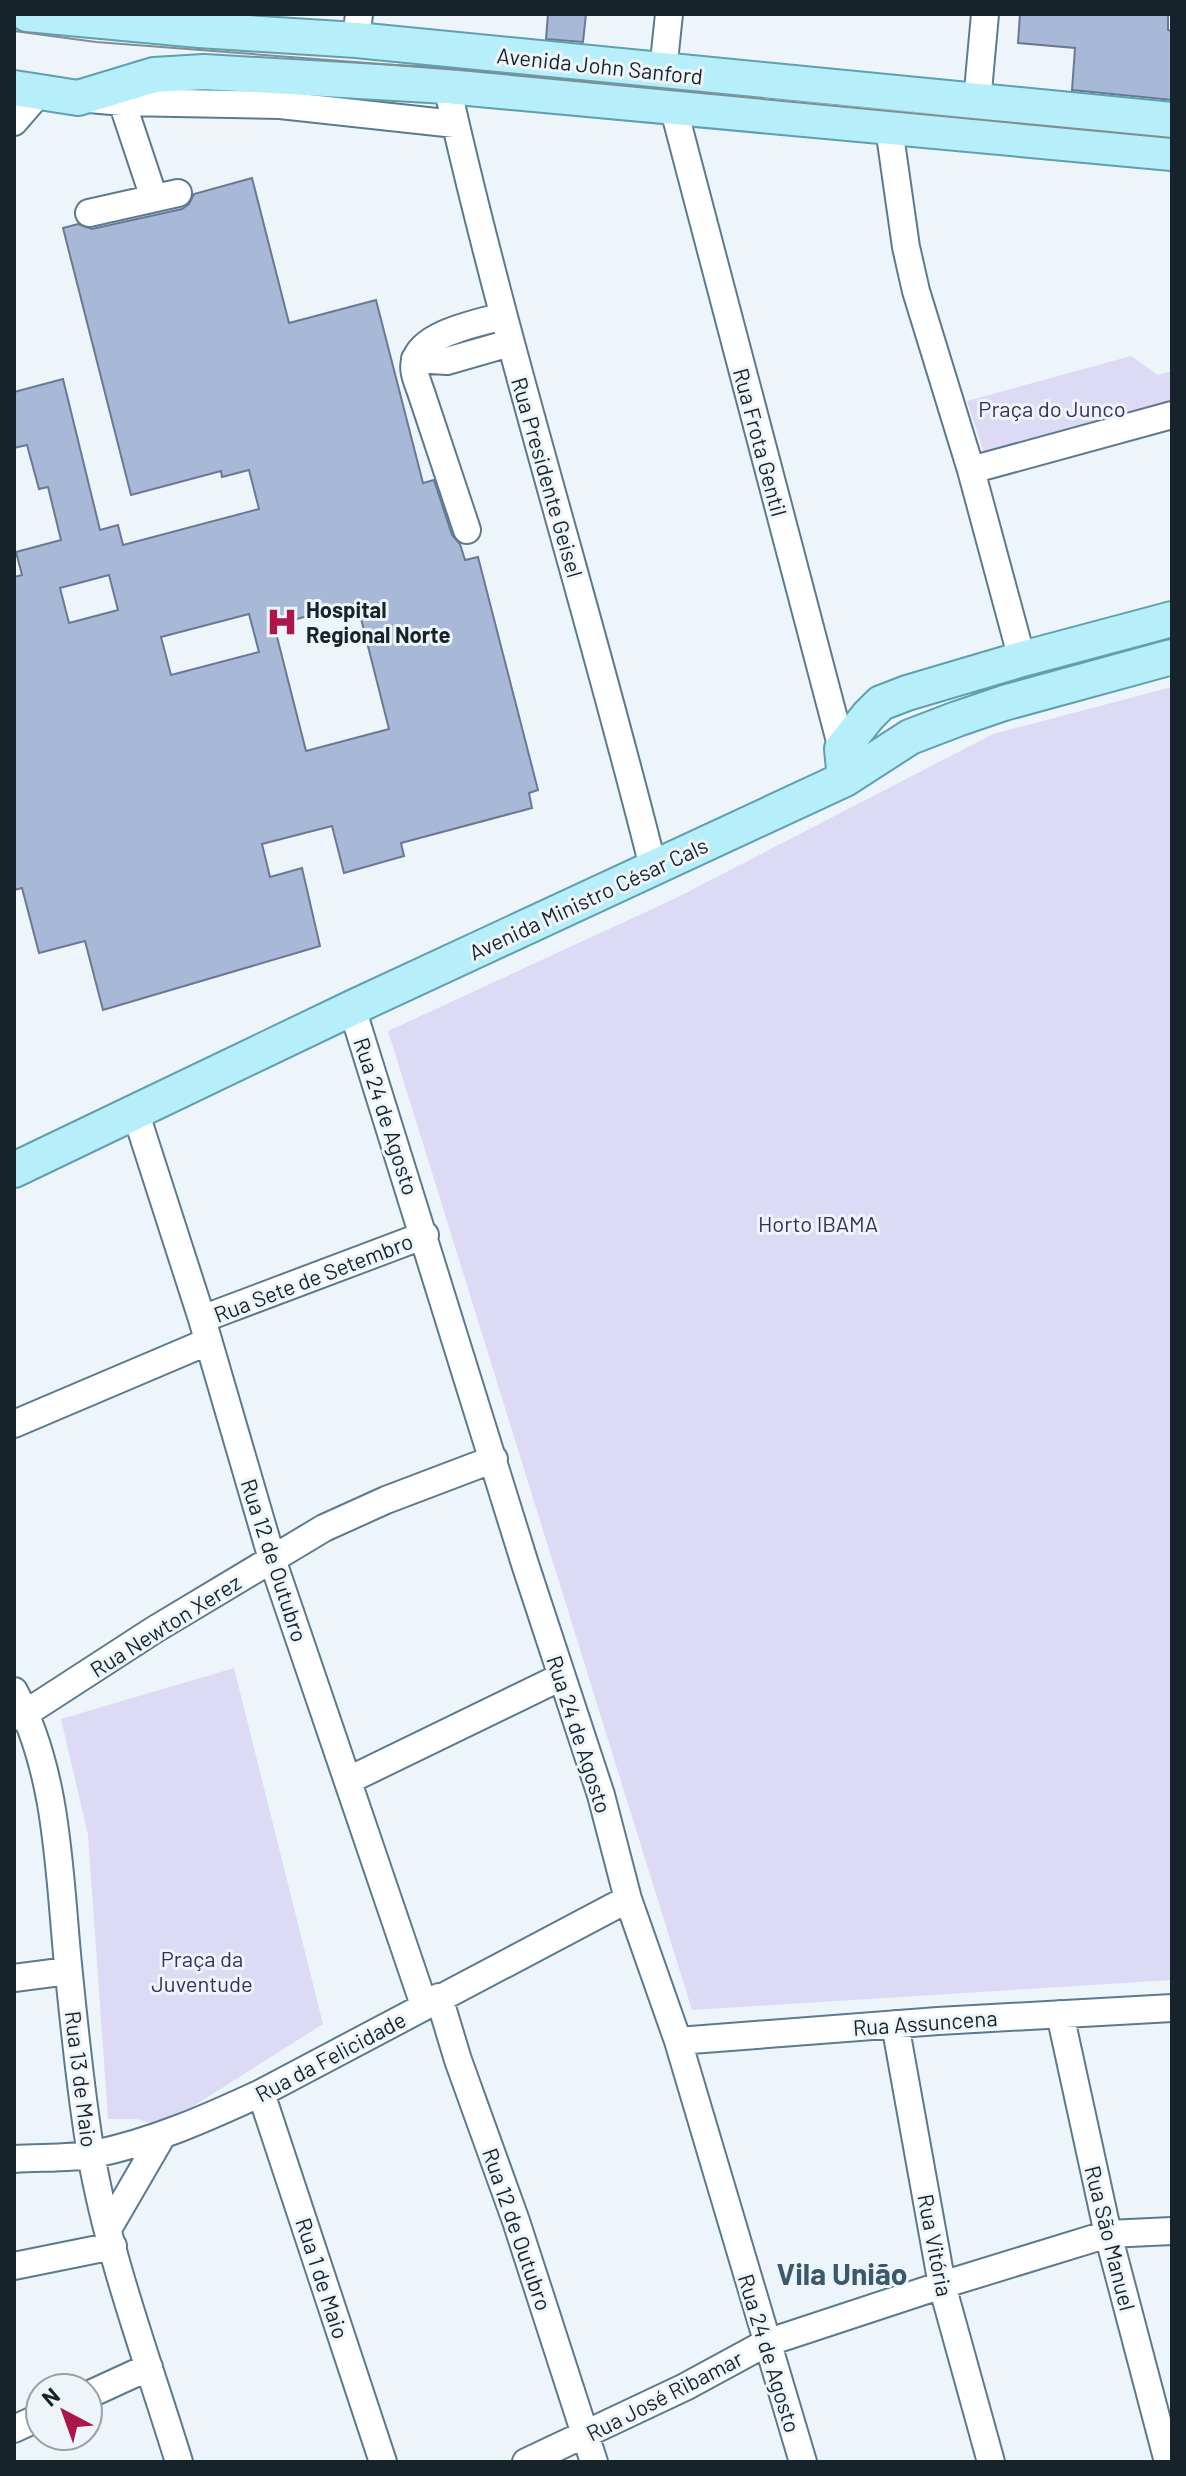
<svg xmlns="http://www.w3.org/2000/svg" width="1186" height="2476" viewBox="0 0 1186 2476" font-family="Barlow,sans-serif">
<rect width="100%" height="100%" fill="#eef5fa"/>
<path fill="#dddaf6" d="M 1131,356 L 1158,375 L 1172,371 L 1172,405 L 985,456 L 967,401 Z
M 1172,687 L 1172,1980 L 692,2010 L 388,1031 L 676,898 L 993,734 Z
M 234,1668 L 323,2024 L 162,2126 L 136,2119 L 108,2119 L 88,1835 L 61,1719 Z"/>
<path fill="#a8b8d7" stroke="#6a7896" stroke-width="2" fill-rule="evenodd" d="M 548,14 L 586,14 L 583,42 L 546,39 Z
M 1020,14 L 1168,14 L 1168,30 L 1172,31 L 1172,100 L 1072,90 L 1075,48 L 1018,43 Z
M 252,178 L 289,323 L 376,300 L 423,483 L 434,480 L 452,535 L 460,544 L 465,560 L 478,557 L 538,790 L 529,793 L 532,808 L 401,843 L 404,856 L 344,873 L 332,826 L 262,844 L 270,877 L 302,868 L 320,946 L 103,1010 L 85,941 L 39,953 L 22,888 L 14,890 L 14,577 L 22,575 L 16,552 L 61,540 L 48,487 L 39,489 L 27,445 L 14,448 L 14,392 L 63,379 L 100,530 L 118,525 L 123,545 L 259,509 L 249,470 L 222,477 L 221,471 L 131,495 L 63,228 L 78,224 L 92,229 L 182,209 L 189,204 L 194,194 ZM 109,575 L 118,610 L 69,623 L 60,588 ZM 357,603 L 389,729 L 306,751 L 274,625 ZM 249,614 L 259,652 L 171,675 L 161,637 Z"/>
<g fill="none" stroke-linecap="round" stroke-linejoin="round">
<defs>
<path id="minor" d="M 356,40 L 359,14
M 663,71 L 669,14
M 447,86 C 506,349 588,606 653,867
M 90,99 L 122,102 L 280,105 L 455,124
M 122,102 L 154,198
M 977,102 L 985,14
M 673,106 L 842,749
M 14,122 L 39,93
M 889,128 L 906,247 L 916,291 L 971,470 L 1022,659
M 89,213 L 178,193
M 415,359 L 447,361 L 510,343
M 971,470 L 1172,415
M 467,530 L 421,392 C 418,383 412,371 415,361 C 422,333 479,323 503,316
M 352,1008 L 525,1564 L 601,1795 L 628,1899 L 678,2041 L 803,2462
M 135,1111 L 202,1319 L 272,1559 L 424,2005
M 202,1319 L 425,1235
M 14,1424 L 207,1342
M 14,1691 C 60,1775 59,1881 69,1974 C 75,2034 81,2095 91,2154 C 109,2258 148,2361 179,2462
M 14,1717 L 26,1713 L 154,1630 L 324,1528 L 386,1500 L 494,1459
M 349,1780 L 561,1677
M 14,1978 L 68,1971
M 439,1997 L 458,2060 L 516,2221 L 594,2462
M 1060,2014 L 1108,2234 L 1168,2462
M 895,2024 L 942,2285 L 991,2462
M 678,2041 L 938,2021 L 1172,2008
M 261,2093 L 383,2462
M 14,2159 C 40,2157 68,2159 94,2154 C 153,2142 207,2118 261,2093 L 628,1899
M 108,2229 L 162,2136
M 14,2266 L 113,2246
M 88,2395 L 149,2367
M 14,2429 L 40,2417
M 526,2462 L 685,2387 L 766,2343 L 942,2285 L 1108,2234 L 1172,2231"/>
<path id="major" d="M 27,14 L 199,30 L 356,40 L 1172,120
M 14,88 L 78,98 L 154,75 L 204,72 L 447,86 L 1172,153
M 845,779 L 842,749 L 868,716 L 881,703 L 907,693 L 1022,659 L 1172,619
M 14,1170 L 352,1008 L 845,779 L 910,737 L 957,719 L 1004,703 L 1172,657"/>
</defs>
<use href="#minor" stroke="#5b7a8f" stroke-width="30"/>
<use href="#major" stroke="#5f9fae" stroke-width="38"/>
<use href="#minor" stroke="#fff" stroke-width="26"/>
<use href="#major" stroke="#b6eef9" stroke-width="34"/>
<path stroke="#828c93" stroke-width="2" d="M 14,31 L 96,42 L 459,70 L 1172,138"/>
</g>
<defs>
<symbol id="hospital-bare" viewBox="-9 -9 18 18"><path d="M-5-5h3v3.5h4V-5h3V5h-3V1.5h-4V5h-3Z" fill="#ab1748" stroke="#eef5fa" stroke-width="2.5" paint-order="stroke"/></symbol>
</defs>
<g fill-rule="evenodd">
<use href="#hospital-bare" x="260" y="600" width="44" height="44"/>
</g>
<g text-anchor="middle" dominant-baseline="central" stroke-width="6" stroke-linejoin="round" paint-order="stroke">
<g font-size="22" fill="#16232b" stroke="#eef5fa">
<text transform="translate(600 65) rotate(6)">Avenida John Sanford</text>
<text transform="translate(761 442) rotate(75)">Rua Frota Gentil</text>
<text transform="translate(548 477) rotate(74)">Rua Presidente Geisel</text>
<text transform="translate(588 898) rotate(-25)">Avenida Ministro César Cals</text>
<text transform="translate(387 1116) rotate(72)">Rua 24 de Agosto</text>
<text transform="translate(313 1277) rotate(-21)">Rua Sete de Setembro</text>
<text transform="translate(275 1560) rotate(72)">Rua 12 de Outubro</text>
<text transform="translate(165 1625) rotate(-32)">Rua Newton Xerez</text>
<text transform="translate(580 1734) rotate(72)">Rua 24 de Agosto</text>
<text transform="translate(925 2022) rotate(-4)">Rua Assuncena</text>
<text transform="translate(330 2056) rotate(-28)">Rua da Felicidade</text>
<text transform="translate(82 2079) rotate(83)">Rua 13 de Maio</text>
<text transform="translate(518 2229) rotate(71)">Rua 12 de Outubro</text>
<text transform="translate(1111 2238) rotate(76)">Rua São Manuel</text>
<text transform="translate(936 2245) rotate(79)">Rua Vitória</text>
<text transform="translate(323 2278) rotate(72)">Rua 1 de Maio</text>
<text transform="translate(770 2353) rotate(73)">Rua 24 de Agosto</text>
<text transform="translate(664 2395) rotate(-27)">Rua José Ribamar</text>
</g>
<g font-size="22" fill="#382e5f" stroke="#eef5fa">
<text x="1052" y="408">Praça do Junco</text>
<text x="818" y="1223">Horto IBAMA</text>
<text x="202" y="1958">Praça da<tspan x="202" dy="25">Juventude</tspan></text>
</g>
<g font-size="22" font-weight="bold" fill="#16232b" stroke="#eef5fa" text-anchor="start">
<text x="306" y="609">Hospital<tspan x="306" dy="25">Regional Norte</tspan></text>
</g>
<g font-size="30" font-weight="bold" fill="#3a596d" stroke="#eef5fa">
<text x="842" y="2273">Vila União</text>
</g>
</g>
<rect width="1186" height="2476" fill="none" stroke="#16232b" stroke-width="32"/>
<g transform="translate(64 2412) rotate(319)"><circle r="38" fill="#eef5fa" stroke="#98a1a7" stroke-width="2"/>
<path d="M0-6L14 30L0 20L-14 30Z" fill="#ab1748"/>
<text y="-12" font-size="22" font-weight="bold" text-anchor="middle" fill="#16232b">N</text>
</g>
</svg>
